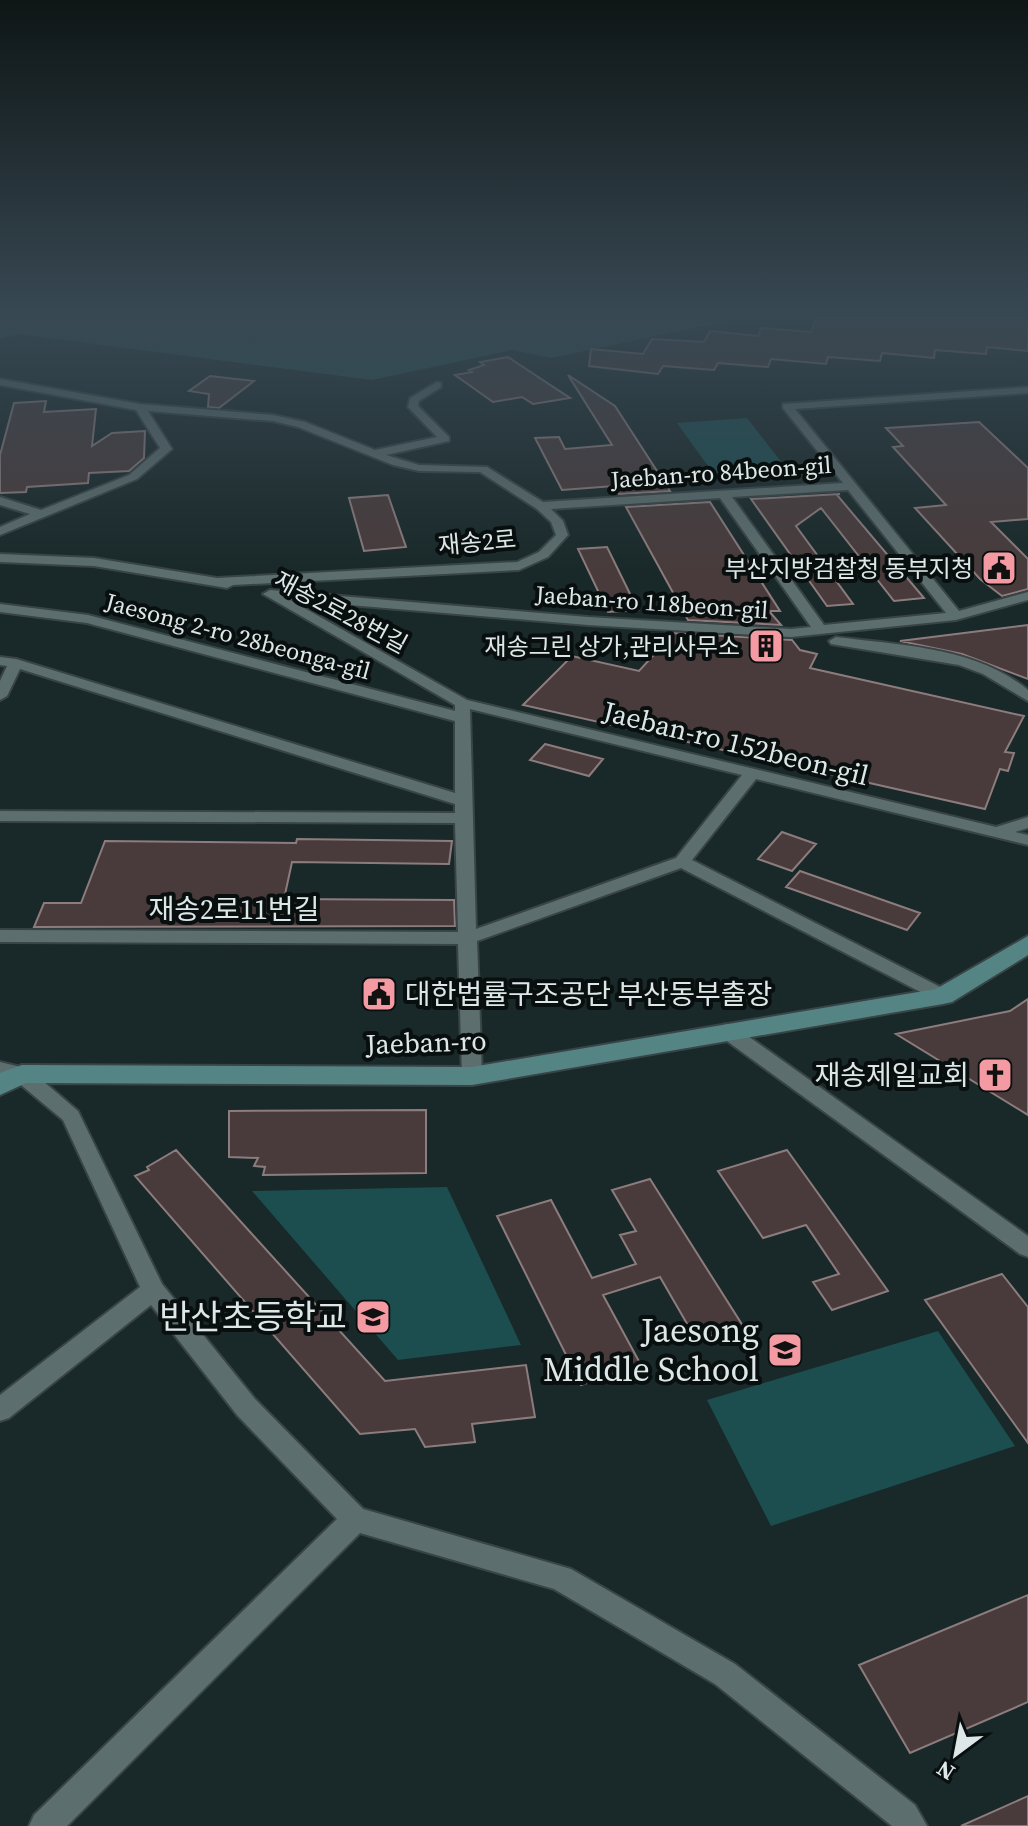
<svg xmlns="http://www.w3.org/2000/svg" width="1028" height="1826" viewBox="0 0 1028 1826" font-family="'Source Serif 4','Noto Sans KR',serif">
<rect width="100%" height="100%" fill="#192828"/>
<path fill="#1c4d4f" d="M 747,418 L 786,468 L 713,473 L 677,423 Z
M 447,1187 L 521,1345 L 398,1360 L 252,1191 Z
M 938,1331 L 1015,1446 L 771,1526 L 707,1400 Z"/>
<path fill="#265355" d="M 0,318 L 742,318 L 551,358 L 512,350 L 372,380 L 18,334 L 0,339 Z"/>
<path fill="#493b3b" stroke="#8d7c7d" stroke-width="2" d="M 816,318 L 1028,318 L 1028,351 L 987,347 L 986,354 L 935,350 L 934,358 L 882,353 L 880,361 L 828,357 L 826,364 L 771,359 L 768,367 L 718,363 L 714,370 L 663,366 L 658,374 L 589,366 L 591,349 L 643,354 L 652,339 L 704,342 L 710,331 L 758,336 L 761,328 L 811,332 Z
M 508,357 L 570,398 L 533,404 L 522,397 L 493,402 L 455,375 L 472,372 L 469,370 L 484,365 L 480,362 Z
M 568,375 L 615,406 L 670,491 L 619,494 L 614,486 L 562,490 L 535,438 L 559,437 L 565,449 L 612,445 Z
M 210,376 L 254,381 L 219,408 L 208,407 L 209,394 L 189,391 Z
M 46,401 L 44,412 L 96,409 L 92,446 L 112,433 L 145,431 L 144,458 L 129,471 L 89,473 L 88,483 L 27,487 L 26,492 L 0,493 L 0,455 L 14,403 Z
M 979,422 L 1028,468 L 1028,519 L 991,522 L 1028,559 L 1028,589 L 1002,596 L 980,579 L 915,508 L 946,505 L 893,447 L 903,446 L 886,428 Z
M 840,494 L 837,495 L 924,598 L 894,601 L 821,508 L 796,526 L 853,604 L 827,606 L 751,499 Z
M 388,495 L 406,547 L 364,551 L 349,498 Z
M 710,502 L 780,611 L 769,611 L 781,625 L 688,620 L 626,507 Z
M 607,547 L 638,610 L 608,612 L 578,549 Z
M 1028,625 L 1028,679 L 962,654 L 900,641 Z
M 674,633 L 792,640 L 800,650 L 817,654 L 810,668 L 1024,716 L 1005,752 L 1014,753 L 1008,771 L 1000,769 L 985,809 L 523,705 L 572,656 L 639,671 Z
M 545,744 L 603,759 L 589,776 L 530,760 Z
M 782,832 L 816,844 L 792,871 L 758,859 Z
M 297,839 L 452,841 L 449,864 L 292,862 L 284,899 L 454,900 L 455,926 L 34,927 L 44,903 L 81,903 L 105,841 L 296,843 Z
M 800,871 L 920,913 L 907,930 L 786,887 Z
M 1028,999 L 1028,1115 L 896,1034 L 1010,1011 Z
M 426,1110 L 426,1173 L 263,1175 L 265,1167 L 254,1166 L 258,1158 L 229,1157 L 229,1111 Z
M 176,1150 L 385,1381 L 526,1365 L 535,1417 L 472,1424 L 475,1442 L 425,1447 L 415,1429 L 360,1434 L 135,1176 L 149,1170 L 147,1167 Z
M 787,1150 L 888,1291 L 832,1310 L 813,1282 L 839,1274 L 806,1225 L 763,1238 L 718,1171 Z
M 650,1179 L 743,1326 L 697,1341 L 660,1277 L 603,1295 L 641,1365 L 581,1385 L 497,1216 L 551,1200 L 592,1278 L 636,1264 L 620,1235 L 636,1231 L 612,1190 Z
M 1002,1274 L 1028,1307 L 1028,1443 L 925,1300 Z
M 1028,1595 L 1028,1702 L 910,1753 L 859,1665 Z
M 1028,1796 L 1028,1826 L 961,1826 Z"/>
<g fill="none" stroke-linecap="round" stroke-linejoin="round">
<defs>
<path id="street" d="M 0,379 L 140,404 L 273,415 L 305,422 L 375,450 L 437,437 L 408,407 L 410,398 L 437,382 L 441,383 L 441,387 L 419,401 L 418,406 L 449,437 L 449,441 L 386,455 L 419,465 L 487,467 L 543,502 L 843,483 L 783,408 L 783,404 L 1028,387 L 1028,393 L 795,409 L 959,611 L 1028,592 L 1028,600 L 956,620 L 791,637 L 588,625 L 290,600 L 467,700 L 996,827 L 1028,817 L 1028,828 L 1015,832 L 1028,835 L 1028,845 L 756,779 L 692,860 L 950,992 L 953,996 L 950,1000 L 936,1000 L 681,868 L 477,941 L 482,1076 L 479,1081 L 465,1081 L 462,1076 L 458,944 L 0,942 L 0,930 L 458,932 L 455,823 L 0,821 L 0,811 L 455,813 L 455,804 L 20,669 L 7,696 L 0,700 L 0,681 L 7,666 L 0,665 L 0,657 L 16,659 L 455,793 L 455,721 L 87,623 L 0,612 L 0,604 L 88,615 L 455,711 L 455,705 L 263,594 L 270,590 L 588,617 L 791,629 L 811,627 L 720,498 L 551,509 L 563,521 L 568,535 L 548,557 L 519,570 L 233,585 L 227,588 L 94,566 L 0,562 L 0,554 L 94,558 L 217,578 L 517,562 L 539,552 L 556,535 L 551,522 L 537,509 L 480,472 L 419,471 L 393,465 L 298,427 L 273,421 L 148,411 L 172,449 L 137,479 L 0,535 L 0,527 L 30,514 L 0,505 L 0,497 L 41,510 L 129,475 L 160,448 L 136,410 L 0,385 ZM 848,490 L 946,613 L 824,625 L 732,497 ZM 470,709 L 742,775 L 676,858 L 476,929 Z
M 836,637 C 900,645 976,647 1028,690 L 1028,701 L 983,674 L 959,665 L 831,644 L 829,641 Z
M 727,1024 L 734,1026 L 1028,1236 L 1028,1257 L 1020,1254 L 720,1036 L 717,1031 L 720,1026 Z
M 0,1062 L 29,1069 L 78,1111 L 162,1284 L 255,1399 L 363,1509 L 571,1569 L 735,1664 L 915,1805 L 927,1826 L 892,1826 L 715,1684 L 554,1589 L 360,1533 L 67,1826 L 29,1826 L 34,1815 L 337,1519 L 237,1415 L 151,1305 L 9,1418 L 0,1421 L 0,1395 L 140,1287 L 63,1120 L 15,1080 L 0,1076 Z"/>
<path id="secondary" d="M 1028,936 L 1028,955 L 952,1002 L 943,1004 L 472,1085 L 26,1083 L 0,1095 L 0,1073 L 22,1065 L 472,1067 L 936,989 Z"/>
</defs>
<use href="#street" stroke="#384445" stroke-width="4"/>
<use href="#secondary" stroke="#384445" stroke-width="4"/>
<use href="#street" fill="#5d6e6e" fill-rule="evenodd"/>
<use href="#secondary" fill="#558485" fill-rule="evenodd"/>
</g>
<linearGradient id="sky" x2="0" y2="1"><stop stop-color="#0e1616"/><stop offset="0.55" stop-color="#384853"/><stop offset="1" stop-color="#384853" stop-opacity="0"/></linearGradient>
<rect width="1028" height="573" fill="url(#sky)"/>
<defs>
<symbol id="civic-square" viewBox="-11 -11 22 22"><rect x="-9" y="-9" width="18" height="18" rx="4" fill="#f49aa2" stroke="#090f0f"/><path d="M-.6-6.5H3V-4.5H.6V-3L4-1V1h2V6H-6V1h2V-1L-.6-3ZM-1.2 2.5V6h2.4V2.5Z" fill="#111"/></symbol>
<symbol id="building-square" viewBox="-11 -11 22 22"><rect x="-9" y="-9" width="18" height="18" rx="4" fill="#f49aa2" stroke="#090f0f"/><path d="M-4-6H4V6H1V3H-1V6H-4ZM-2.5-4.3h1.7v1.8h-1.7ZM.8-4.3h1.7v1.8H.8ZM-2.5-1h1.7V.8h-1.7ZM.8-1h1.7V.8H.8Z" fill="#111"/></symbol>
<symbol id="church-square" viewBox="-11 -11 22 22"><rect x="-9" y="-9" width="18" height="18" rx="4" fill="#f49aa2" stroke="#090f0f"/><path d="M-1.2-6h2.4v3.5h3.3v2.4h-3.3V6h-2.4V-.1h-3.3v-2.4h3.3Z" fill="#111"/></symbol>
<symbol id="school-square" viewBox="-11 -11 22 22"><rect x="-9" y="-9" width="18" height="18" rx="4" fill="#f49aa2" stroke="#090f0f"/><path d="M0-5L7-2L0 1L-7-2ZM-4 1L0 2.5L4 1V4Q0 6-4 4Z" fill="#111"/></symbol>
</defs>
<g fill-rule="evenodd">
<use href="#civic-square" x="979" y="548" width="40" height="40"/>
<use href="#building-square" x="746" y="626" width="40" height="40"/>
<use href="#civic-square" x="359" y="974" width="40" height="40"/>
<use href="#church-square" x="975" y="1055" width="40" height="40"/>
<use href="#school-square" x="353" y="1297" width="40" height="40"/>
<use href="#school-square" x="765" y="1330" width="40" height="40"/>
</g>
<g text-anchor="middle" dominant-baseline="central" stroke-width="8" stroke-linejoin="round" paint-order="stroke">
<g font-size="24" fill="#dee7e8" stroke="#090f0f">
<text transform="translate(721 472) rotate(-4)">Jaeban-ro 84beon-gil</text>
<text transform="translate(477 542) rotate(-5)">재송2로</text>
<text transform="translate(652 602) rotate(4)">Jaeban-ro 118beon-gil</text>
<text transform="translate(341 612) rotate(28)">재송2로28번길</text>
<text transform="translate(238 636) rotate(15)">Jaesong 2-ro 28beonga-gil</text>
</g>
<g font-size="24" fill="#dee7e8" stroke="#090f0f" text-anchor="end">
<text x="973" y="568">부산지방검찰청 동부지청</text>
<text x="740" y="646">재송그린 상가,관리사무소</text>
</g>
<g font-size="28" fill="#dee7e8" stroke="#090f0f">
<text transform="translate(736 743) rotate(14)">Jaeban-ro 152beon-gil</text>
<text x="234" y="909">재송2로11번길</text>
<text transform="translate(426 1042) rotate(-2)">Jaeban-ro</text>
</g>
<g font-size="28" fill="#dee7e8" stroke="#090f0f" text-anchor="start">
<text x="405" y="994">대한법률구조공단 부산동부출장</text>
<text x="969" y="1075" text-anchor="end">재송제일교회</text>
</g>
<g font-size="34" fill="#dee7e8" stroke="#090f0f" text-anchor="end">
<text x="347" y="1317">반산초등학교</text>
<text x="759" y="1330">Jaesong<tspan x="759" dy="39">Middle School</tspan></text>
</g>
</g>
<g transform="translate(956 1754) rotate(212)" stroke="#090f0f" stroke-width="6" paint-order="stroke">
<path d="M0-6L14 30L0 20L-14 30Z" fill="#dee7e8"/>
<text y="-12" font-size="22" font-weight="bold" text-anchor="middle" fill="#dee7e8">N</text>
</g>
</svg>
